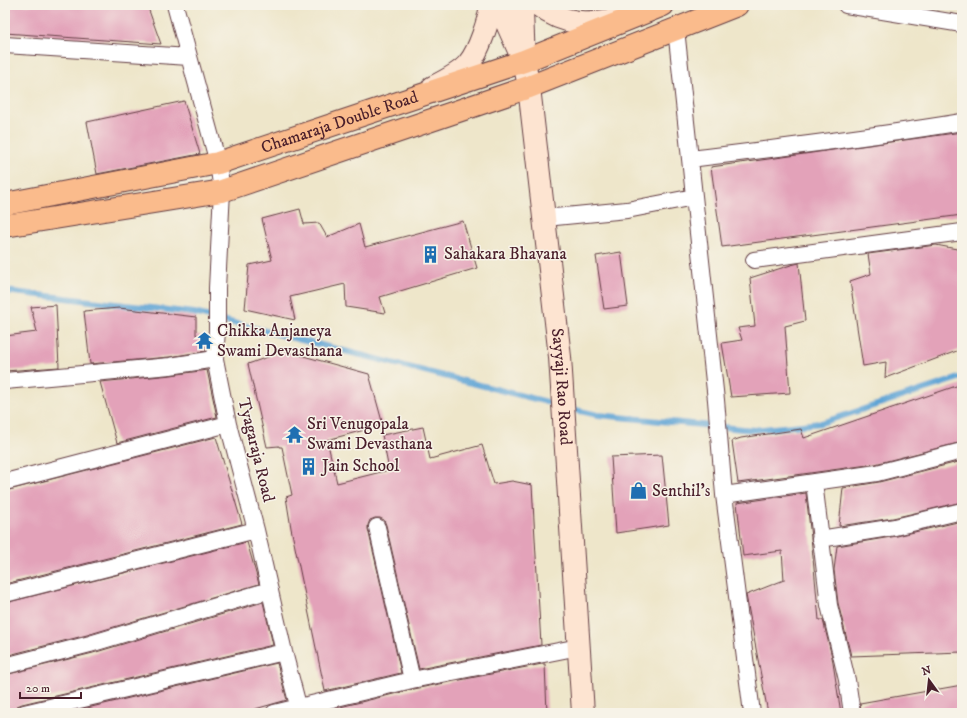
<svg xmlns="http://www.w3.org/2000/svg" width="967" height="718" viewBox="0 0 967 718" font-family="'IM FELL DW Pica',serif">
<rect width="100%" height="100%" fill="#f7f3e8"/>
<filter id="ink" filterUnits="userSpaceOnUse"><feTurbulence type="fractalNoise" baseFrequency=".025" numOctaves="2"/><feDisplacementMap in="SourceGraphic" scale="8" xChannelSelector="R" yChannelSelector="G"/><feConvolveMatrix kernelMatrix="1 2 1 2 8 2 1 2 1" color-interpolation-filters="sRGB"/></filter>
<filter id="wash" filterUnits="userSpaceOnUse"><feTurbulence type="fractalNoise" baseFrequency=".012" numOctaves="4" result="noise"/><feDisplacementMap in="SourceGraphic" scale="16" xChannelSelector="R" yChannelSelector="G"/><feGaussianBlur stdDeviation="0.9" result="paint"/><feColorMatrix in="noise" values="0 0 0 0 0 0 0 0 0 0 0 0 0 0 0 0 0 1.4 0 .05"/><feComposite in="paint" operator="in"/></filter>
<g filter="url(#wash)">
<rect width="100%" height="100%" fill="#eee6ca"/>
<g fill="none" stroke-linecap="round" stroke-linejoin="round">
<path stroke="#5fa4d5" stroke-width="6" d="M 5,291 L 194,313 L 559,405
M 567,408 L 598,415 L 754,430 L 821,423 L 962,377"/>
</g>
<g id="blocks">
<path fill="#e3a2b9" d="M 5,5 L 147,5 L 161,44 L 5,33 Z
M 184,101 L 200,154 L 97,174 L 87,122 Z
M 962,132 L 962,215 L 722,247 L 711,167 Z
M 300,209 L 304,224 L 319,223 L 327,237 L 359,224 L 365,247 L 463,221 L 477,268 L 380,297 L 385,313 L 346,307 L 345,284 L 290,297 L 295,320 L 245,309 L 249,265 L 272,260 L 262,219 Z
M 936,245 L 962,250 L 962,349 L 885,378 L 886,362 L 863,366 L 850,281 L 871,274 L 868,254 Z
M 621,252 L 628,306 L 604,309 L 596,256 Z
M 799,263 L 805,321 L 785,326 L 790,393 L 731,397 L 722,343 L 742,340 L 738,328 L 755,326 L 750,278 L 791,265 Z
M 56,305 L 59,367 L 5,371 L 5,336 L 37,332 L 31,307 Z
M 119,308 L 196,317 L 196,335 L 207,336 L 206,351 L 169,357 L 90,364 L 84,311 Z
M 285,351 L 369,374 L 383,425 L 327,440 L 337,483 L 389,470 L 382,435 L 423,427 L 430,459 L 482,445 L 494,484 L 512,481 L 532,485 L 541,645 L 419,669 L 386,525 L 384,520 L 380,518 L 375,518 L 370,520 L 368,525 L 368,529 L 401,673 L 325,691 L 291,528 L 286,497 L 292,495 L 282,447 L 279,447 L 279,446 L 267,447 L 248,364 Z
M 207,370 L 217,417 L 117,443 L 100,382 L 171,375 Z
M 962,384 L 962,442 L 875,464 L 738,483 L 732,441 L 741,438 L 801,429 L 804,438 Z
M 216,437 L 242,524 L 5,584 L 5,491 Z
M 662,455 L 669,525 L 616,533 L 611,457 Z
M 962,461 L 962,502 L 893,518 L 839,526 L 843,488 L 879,482 Z
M 806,493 L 812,547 L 819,620 L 823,620 L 832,657 L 841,713 L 768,713 L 746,595 L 784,580 L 782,551 L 743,556 L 737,503 Z
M 962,521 L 962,652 L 851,656 L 838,603 L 834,570 L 837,546 L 897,536 Z
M 247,542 L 259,584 L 87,635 L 5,656 L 5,603 Z
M 263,602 L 273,645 L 22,704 L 17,706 L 15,713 L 5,713 L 5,675 L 93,653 Z
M 277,663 L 287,700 L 241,713 L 66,713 Z
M 542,664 L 545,664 L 547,713 L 329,713 L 328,710 L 414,689 Z
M 962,685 L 962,713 L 861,713 L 860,703 Z"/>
</g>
</g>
<g filter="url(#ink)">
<use href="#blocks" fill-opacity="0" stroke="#633d43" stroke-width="1"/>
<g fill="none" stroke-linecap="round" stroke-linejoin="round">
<defs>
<path id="street" d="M 175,5 L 218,163 L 222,191 L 217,288 L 217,330 L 215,359 L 228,424 L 256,530 L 284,652 L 300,713
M 846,5 L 962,24
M 676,29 L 716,400 L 724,495 L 752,713
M 5,45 L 189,57
M 690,159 C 781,148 872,137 962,122
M 545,218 L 627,210 L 694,197
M 754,260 L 962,232
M 5,381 L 170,366 L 215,359
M 5,482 L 228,424
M 814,482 L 829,605 L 847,680 L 852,713
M 724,495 L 877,473 L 962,451
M 377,527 L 412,680
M 820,539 L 895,527 L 962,511
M 5,594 L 256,530
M 5,666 L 90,644 L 270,590
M 24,713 L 284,652
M 274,713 L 412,680 L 579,647"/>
<g id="secondary">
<path d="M 501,5 L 504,17 L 520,53"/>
<path id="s1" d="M 521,5 L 522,11 L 524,61 L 529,87 L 560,357 L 583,713"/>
<path d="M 538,5 C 565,26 587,24 618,19"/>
<path d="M 433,87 C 443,82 462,72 469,63 C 479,51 489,20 491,5"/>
</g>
<g id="primary">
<path id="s2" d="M 5,204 L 218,163 L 524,61 L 663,5"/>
<path d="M 5,226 L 222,191 L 529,87 L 737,5"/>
</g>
</defs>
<use href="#street" stroke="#633d43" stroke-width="18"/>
<use href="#secondary" stroke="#633d43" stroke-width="24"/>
<use href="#primary" stroke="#633d43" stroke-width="24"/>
<use href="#street" stroke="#fff" stroke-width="16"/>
<use href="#secondary" stroke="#fde4d1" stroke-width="22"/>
<use href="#primary" stroke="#fabb8c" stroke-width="22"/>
</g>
</g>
<defs>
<symbol id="building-bare" viewBox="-9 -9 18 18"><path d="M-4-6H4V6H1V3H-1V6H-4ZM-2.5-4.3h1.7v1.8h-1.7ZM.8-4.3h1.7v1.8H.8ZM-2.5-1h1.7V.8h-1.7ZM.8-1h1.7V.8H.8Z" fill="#1f6fb2" stroke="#f7f3e8" stroke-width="2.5" paint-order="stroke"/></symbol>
<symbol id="temple-bare" viewBox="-9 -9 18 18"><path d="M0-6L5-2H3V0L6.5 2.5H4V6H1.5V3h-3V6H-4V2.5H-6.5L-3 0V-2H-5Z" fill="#1f6fb2" stroke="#f7f3e8" stroke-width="2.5" paint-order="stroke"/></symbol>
<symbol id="shop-bare" viewBox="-9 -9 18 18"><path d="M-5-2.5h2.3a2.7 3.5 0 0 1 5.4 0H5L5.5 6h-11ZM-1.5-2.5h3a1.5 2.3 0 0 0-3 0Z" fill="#1f6fb2" stroke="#f7f3e8" stroke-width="2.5" paint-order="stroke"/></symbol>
</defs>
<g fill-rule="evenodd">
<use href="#building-bare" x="418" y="242" width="25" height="25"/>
<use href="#temple-bare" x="192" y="328" width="25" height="25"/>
<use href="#temple-bare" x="282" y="422" width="25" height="25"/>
<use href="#building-bare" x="296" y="454" width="25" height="25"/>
<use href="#shop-bare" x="626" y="478" width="25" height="25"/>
</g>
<g text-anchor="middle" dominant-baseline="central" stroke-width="3" stroke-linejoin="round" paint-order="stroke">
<g font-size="17" fill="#4a1f2b" stroke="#f7f3e8">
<text stroke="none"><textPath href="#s2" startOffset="345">Chamaraja Double Road</textPath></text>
<text stroke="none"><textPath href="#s1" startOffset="384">Sayyaji Rao Road</textPath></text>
<text transform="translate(256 450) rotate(76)">Tyagaraja Road</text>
</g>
<g font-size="17" fill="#4a1f2b" stroke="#f7f3e8" text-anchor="start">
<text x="444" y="254">Sahakara Bhavana</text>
<text x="217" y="331">Chikka Anjaneya<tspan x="217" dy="20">Swami Devasthana</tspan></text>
<text x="307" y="424">Sri Venugopala<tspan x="307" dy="20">Swami Devasthana</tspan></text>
<text x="322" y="466">Jain School</text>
<text x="652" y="491">Senthil's</text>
</g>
</g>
<rect width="967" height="718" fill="none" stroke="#f7f3e8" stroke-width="20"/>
<g transform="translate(929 680) rotate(345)" stroke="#f7f3e8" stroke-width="3" paint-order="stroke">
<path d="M0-3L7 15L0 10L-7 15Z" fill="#4a1f2b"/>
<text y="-6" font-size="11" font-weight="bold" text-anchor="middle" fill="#4a1f2b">N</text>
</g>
<path d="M20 692v6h61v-6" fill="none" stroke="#4a1f2b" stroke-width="2"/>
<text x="26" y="692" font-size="12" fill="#4a1f2b" stroke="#f7f3e8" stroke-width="3" paint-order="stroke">20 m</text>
</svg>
